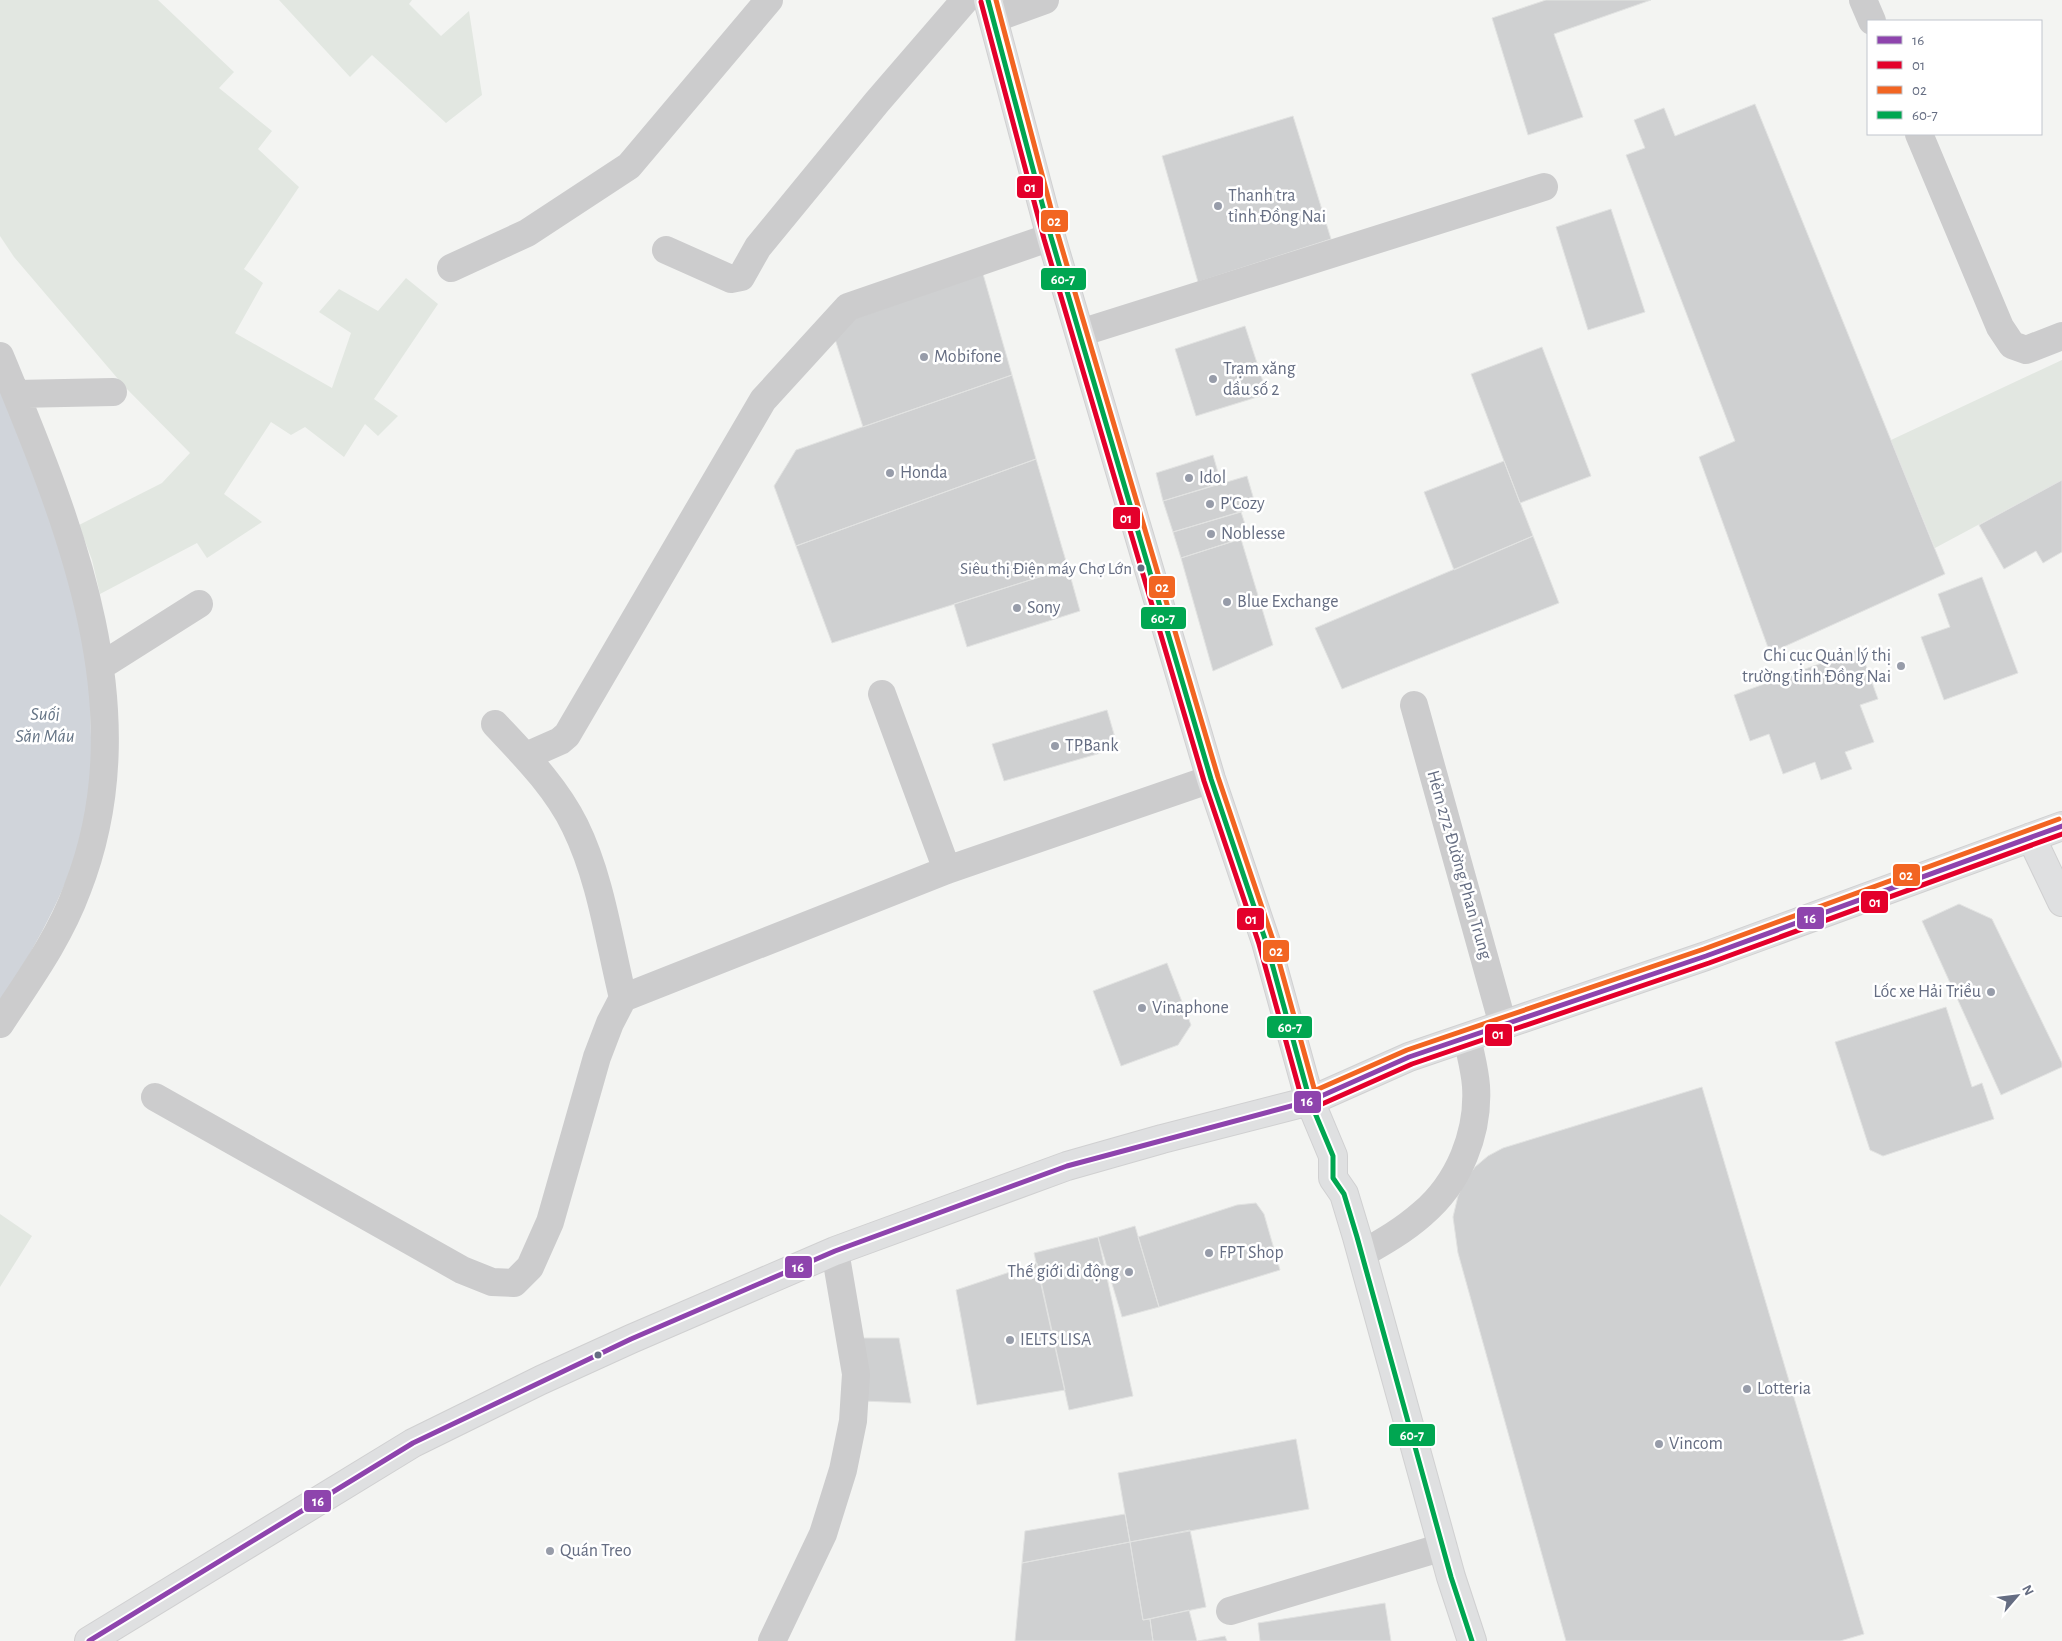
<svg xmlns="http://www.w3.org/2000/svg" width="2062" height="1641" viewBox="0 0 2062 1641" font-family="'Alegreya Sans',sans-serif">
<rect width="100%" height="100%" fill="#f3f4f2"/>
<path fill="#e2e7e1" d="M 0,0 L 158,0 L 234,72 L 219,88 L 272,131 L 258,149 L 299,187 L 244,269 L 263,283 L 235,333 L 332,388 L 351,333 L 319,312 L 339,289 L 378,311 L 406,278 L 438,304 L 374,399 L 398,416 L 378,436 L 365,424 L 344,457 L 305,427 L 291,435 L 271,422 L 224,494 L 262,522 L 207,558 L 197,543 L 100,594 L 92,560 L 79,525 L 162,483 L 190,453 L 124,386 L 14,257 L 0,236 Z
M 279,0 L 412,0 L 409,4 L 441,36 L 469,11 L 482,95 L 446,123 L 372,55 L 350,77 Z
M 2062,360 L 2062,480 L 1935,548 L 1891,440 Z
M 0,1214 L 32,1236 L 0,1287 Z"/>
<path fill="#d0d4da" d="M 0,389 C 39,480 75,574 89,673 C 92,693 90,716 91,737 C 91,768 92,801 84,831 C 65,895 35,947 0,1003 Z"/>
<path fill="#cfd0d1" stroke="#e2e3e2" d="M 1546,0 L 1651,0 L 1554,34 L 1583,117 L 1528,135 L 1492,18 Z
M 1755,104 L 1945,574 L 1770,653 L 1699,457 L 1735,441 L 1626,155 L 1645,148 L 1634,120 L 1664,108 L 1675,136 Z
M 1293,116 L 1331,239 L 1198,282 L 1162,156 Z
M 1611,209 L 1645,312 L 1588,330 L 1556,227 Z
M 983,274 L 1012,375 L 863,427 L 835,339 L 856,318 Z
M 1245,326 L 1267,394 L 1196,416 L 1175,349 Z
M 1542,347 L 1591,476 L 1520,503 L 1471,374 Z
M 1012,375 L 1036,459 L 796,546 L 774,486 L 796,450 Z
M 1213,455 L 1221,483 L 1163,501 L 1156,473 Z
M 1036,459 L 1068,568 L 832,643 L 796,546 Z
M 1504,461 L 1533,536 L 1454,570 L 1424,492 Z
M 1247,476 L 1256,507 L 1173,532 L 1163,501 Z
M 2062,480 L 2062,552 L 2043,563 L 2036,551 L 2004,569 L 1979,525 Z
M 1241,512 L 1249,536 L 1181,558 L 1173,532 Z
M 1533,536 L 1559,603 L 1342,689 L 1315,628 Z
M 1241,539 L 1273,645 L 1213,671 L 1181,558 Z
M 1068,568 L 1080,611 L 967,647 L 954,604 Z
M 1982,577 L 2018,673 L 1944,700 L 1921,637 L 1950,627 L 1938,594 Z
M 1860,649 L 1878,699 L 1860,705 L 1874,742 L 1845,752 L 1852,769 L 1821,780 L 1815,762 L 1783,774 L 1769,734 L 1750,741 L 1734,695 Z
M 1107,710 L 1118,748 L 1004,781 L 992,744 Z
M 1959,904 L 1992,919 L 2062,1063 L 2062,1067 L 2001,1095 L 1922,921 Z
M 1167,963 L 1191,1025 L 1178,1045 L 1121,1066 L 1093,991 Z
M 1946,1007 L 1972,1087 L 1982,1083 L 1994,1119 L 1883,1156 L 1870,1150 L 1835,1042 Z
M 1702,1087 L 1864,1634 L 1840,1641 L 1566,1641 L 1458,1253 L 1453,1217 L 1458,1196 L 1464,1182 L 1475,1167 L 1488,1156 L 1503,1148 Z
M 1256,1203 L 1264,1214 L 1280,1270 L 1159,1307 L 1138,1237 L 1237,1205 Z
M 1135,1226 L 1159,1307 L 1122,1317 L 1098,1237 Z
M 1098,1237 L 1133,1396 L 1069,1410 L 1034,1253 Z
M 1037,1263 L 1065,1390 L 977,1405 L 956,1290 Z
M 857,1338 L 899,1338 L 911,1403 L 863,1401 Z
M 1296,1439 L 1309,1509 L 1130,1542 L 1118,1473 Z
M 1125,1514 L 1130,1542 L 1022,1563 L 1025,1531 Z
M 1190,1530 L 1206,1607 L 1143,1620 L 1130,1542 Z
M 1130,1542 L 1143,1620 L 1150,1619 L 1153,1641 L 1015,1641 L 1022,1563 Z
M 1385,1603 L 1391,1641 L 1260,1641 L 1258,1623 Z
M 1189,1610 L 1197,1641 L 1153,1641 L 1150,1619 Z
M 1225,1636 L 1227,1641 L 1198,1641 Z"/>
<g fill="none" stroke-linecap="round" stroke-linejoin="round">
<defs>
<path id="major" d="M 988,0 L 1051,237 L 1211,779 L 1266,942 L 1310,1101 L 1333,1156 L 1333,1178 L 1344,1194 L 1357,1237 L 1451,1577 L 1472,1641
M 2031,837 L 2062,902
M 89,1641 L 413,1443 L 541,1380 L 631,1339 L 835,1251 L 1067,1166 L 1162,1139 L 1310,1101 L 1409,1057 L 1706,956 L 2062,826"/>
</defs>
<use href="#major" stroke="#d0d0d1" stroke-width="30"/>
<path stroke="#cccccd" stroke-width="28" d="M 1863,0 L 1872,21
M 993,19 L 1045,0
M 1919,134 L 2000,327 L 2012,345 L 2026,350 L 2062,336
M 666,250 L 731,279 L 741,277 L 758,247 L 877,102 L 965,0
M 451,268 L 527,233 L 629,166 L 769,0
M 1080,333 L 1544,187
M 0,356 C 69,523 148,710 77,890 C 59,939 28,981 0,1024
M 16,394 L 113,392
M 101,666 L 199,604
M 882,694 L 947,870
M 1414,705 L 1503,1025
M 495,724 C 524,755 556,787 575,826 C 601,879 609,941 623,998
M 526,756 L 560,741 L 567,735 L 763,400 L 848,307 L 1051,237
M 155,1097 L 462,1270 L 492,1282 L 514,1283 L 530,1267 L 550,1222 L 597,1057 L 610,1023 L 623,998 L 947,870 L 1211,779
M 1362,1254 C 1383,1242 1404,1230 1422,1214 C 1459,1183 1479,1133 1476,1086 C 1475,1070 1470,1053 1467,1037
M 1230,1611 L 1443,1547
M 772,1641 L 823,1534 L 843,1470 L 853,1421 L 856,1374 L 835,1251"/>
<use href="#major" stroke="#dfe0e1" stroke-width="28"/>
<defs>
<path id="bus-1" d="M 89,1641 L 413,1443 L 631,1339 L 835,1251 L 1067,1166 L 1310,1101 L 1409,1057 L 1706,956 L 2062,826"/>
<path id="bus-2" d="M 981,2 L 1044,239 L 1204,781 L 1259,944 L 1303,1103
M 1313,1108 L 1412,1064 L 1709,963 L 2062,834"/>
<path id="bus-3" d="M 996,0 L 1058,235 L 1218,777 L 1273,940 L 1317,1099
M 1307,1094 L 1407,1050 L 1704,949 L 2059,819"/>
<path id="bus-4" d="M 988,0 L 1051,237 L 1211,779 L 1266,942 L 1310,1101 L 1333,1156 L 1333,1178 L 1344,1194 L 1357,1237 L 1451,1577 L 1472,1641"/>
</defs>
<use href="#bus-1" stroke="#fff" stroke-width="9"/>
<use href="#bus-2" stroke="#fff" stroke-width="9"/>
<use href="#bus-3" stroke="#fff" stroke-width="9"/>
<use href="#bus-4" stroke="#fff" stroke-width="9"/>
<use href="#bus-1" stroke="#8e44ad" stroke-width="5"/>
<use href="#bus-2" stroke="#e4002b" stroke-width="5"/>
<use href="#bus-3" stroke="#f26522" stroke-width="5"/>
<use href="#bus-4" stroke="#00a651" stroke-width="5"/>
</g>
<g fill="#979ca9" stroke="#fff" stroke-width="2">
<circle cx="1218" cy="206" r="5"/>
<circle cx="924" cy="357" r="5"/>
<circle cx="1213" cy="379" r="5"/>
<circle cx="890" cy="473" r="5"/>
<circle cx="1189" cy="478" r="5"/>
<circle cx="1210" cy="504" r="5"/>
<circle cx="1211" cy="534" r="5"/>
<circle cx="1227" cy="602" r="5"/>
<circle cx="1017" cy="608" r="5"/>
<circle cx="1901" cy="666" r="5"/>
<circle cx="1055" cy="746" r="5"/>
<circle cx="1991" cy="992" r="5"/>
<circle cx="1142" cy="1008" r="5"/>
<circle cx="1209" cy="1253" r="5"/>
<circle cx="1129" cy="1272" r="5"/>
<circle cx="1010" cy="1340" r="5"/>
<circle cx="1747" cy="1389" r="5"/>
<circle cx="1659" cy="1444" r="5"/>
<circle cx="550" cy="1551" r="5"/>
</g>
<g fill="#656d82" stroke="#fff" stroke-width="2">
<circle cx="1141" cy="568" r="4.5"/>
<circle cx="598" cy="1355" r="4.5"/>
</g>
<g text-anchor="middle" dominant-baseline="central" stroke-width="5" stroke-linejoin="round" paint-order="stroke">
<g font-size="17" fill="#656d82" stroke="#fff" text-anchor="end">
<text x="1132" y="568">Siêu thị Điện máy Chợ Lớn</text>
</g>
<g font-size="18" fill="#656d82" stroke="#fff" text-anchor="start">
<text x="1228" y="196">Thanh tra<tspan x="1228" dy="21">tỉnh Đồng Nai</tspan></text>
<text x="934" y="357">Mobifone</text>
<text x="1223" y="369">Trạm xăng<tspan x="1223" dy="21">dầu số 2</tspan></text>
<text x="900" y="473">Honda</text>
<text x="1199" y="478">Idol</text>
<text x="1220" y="504">P'Cozy</text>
<text x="1221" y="534">Noblesse</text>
<text x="1237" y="602">Blue Exchange</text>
<text x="1027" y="608">Sony</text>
<text x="1891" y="656" text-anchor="end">Chi cục Quản lý thị<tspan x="1891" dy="21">trường tỉnh Đồng Nai</tspan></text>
<text x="1065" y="746">TPBank</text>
<text x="1981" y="992" text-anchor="end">Lốc xe Hải Triều</text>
<text x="1152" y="1008">Vinaphone</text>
<text x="1219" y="1253">FPT Shop</text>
<text x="1119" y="1272" text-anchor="end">Thế giới di động</text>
<text x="1020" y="1340">IELTS LISA</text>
<text x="1757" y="1389">Lotteria</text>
<text x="1669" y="1444">Vincom</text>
<text x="560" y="1551">Quán Treo</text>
</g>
<g font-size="18" fill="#656d82" stroke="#fff">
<text transform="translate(1459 865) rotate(74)">Hẻm 272 Đường Phan Trung</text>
</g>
<g font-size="19" font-style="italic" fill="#657485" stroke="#fff">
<text x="45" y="714">Suối<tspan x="45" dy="22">Săn Máu</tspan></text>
</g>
</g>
<g stroke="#fff" stroke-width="2">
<rect x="1016" y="175" width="28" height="24" rx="5" fill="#e4002b"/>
<rect x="1040" y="209" width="29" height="24" rx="5" fill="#f26522"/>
<rect x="1040" y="267" width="47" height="24" rx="5" fill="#00a651"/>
<rect x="1112" y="506" width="29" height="24" rx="5" fill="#e4002b"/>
<rect x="1148" y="575" width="28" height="24" rx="5" fill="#f26522"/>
<rect x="1140" y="606" width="47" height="24" rx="5" fill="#00a651"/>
<rect x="1892" y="863" width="29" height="24" rx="5" fill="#f26522"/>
<rect x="1860" y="890" width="29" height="24" rx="5" fill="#e4002b"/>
<rect x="1796" y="906" width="29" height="24" rx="5" fill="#8e44ad"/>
<rect x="1236" y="907" width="29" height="24" rx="5" fill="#e4002b"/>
<rect x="1262" y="939" width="28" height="24" rx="5" fill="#f26522"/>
<rect x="1266" y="1015" width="47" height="24" rx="5" fill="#00a651"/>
<rect x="1484" y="1023" width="29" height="24" rx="5" fill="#e4002b"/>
<rect x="1293" y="1090" width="29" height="24" rx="5" fill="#8e44ad"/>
<rect x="784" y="1255" width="29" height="24" rx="5" fill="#8e44ad"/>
<rect x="1388" y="1423" width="48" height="24" rx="5" fill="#00a651"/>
<rect x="303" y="1489" width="29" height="24" rx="5" fill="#8e44ad"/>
</g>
<g font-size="14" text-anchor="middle" font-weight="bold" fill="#fff">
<text x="1030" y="192">01</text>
<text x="1054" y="226">02</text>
<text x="1063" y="284">60-7</text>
<text x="1126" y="523">01</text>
<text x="1162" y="592">02</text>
<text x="1163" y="623">60-7</text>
<text x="1906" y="880">02</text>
<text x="1875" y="907">01</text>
<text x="1810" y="923">16</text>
<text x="1251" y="924">01</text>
<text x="1276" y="956">02</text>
<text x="1290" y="1032">60-7</text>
<text x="1498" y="1039">01</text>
<text x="1307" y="1106">16</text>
<text x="798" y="1272">16</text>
<text x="1412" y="1440">60-7</text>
<text x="318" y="1506">16</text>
</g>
<rect x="1867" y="20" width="175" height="115" fill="#ffffff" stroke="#c1c5cd"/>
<rect x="1877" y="36" width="25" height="8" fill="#8e44ad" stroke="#c1c5cd"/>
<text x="1912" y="45" font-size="15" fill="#656d82">16</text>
<rect x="1877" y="61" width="25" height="8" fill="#e4002b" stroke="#c1c5cd"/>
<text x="1912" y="70" font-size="15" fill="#656d82">01</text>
<rect x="1877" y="86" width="25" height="8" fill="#f26522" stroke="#c1c5cd"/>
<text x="1912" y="95" font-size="15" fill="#656d82">02</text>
<rect x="1877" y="111" width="25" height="8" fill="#00a651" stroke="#c1c5cd"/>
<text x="1912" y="120" font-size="15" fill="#656d82">60-7</text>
<g transform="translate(2017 1596) rotate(62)" stroke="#ffffff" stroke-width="4" paint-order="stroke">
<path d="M0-4L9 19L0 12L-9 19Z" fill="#656d82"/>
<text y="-8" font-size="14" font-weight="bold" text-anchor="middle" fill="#656d82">N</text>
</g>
</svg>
